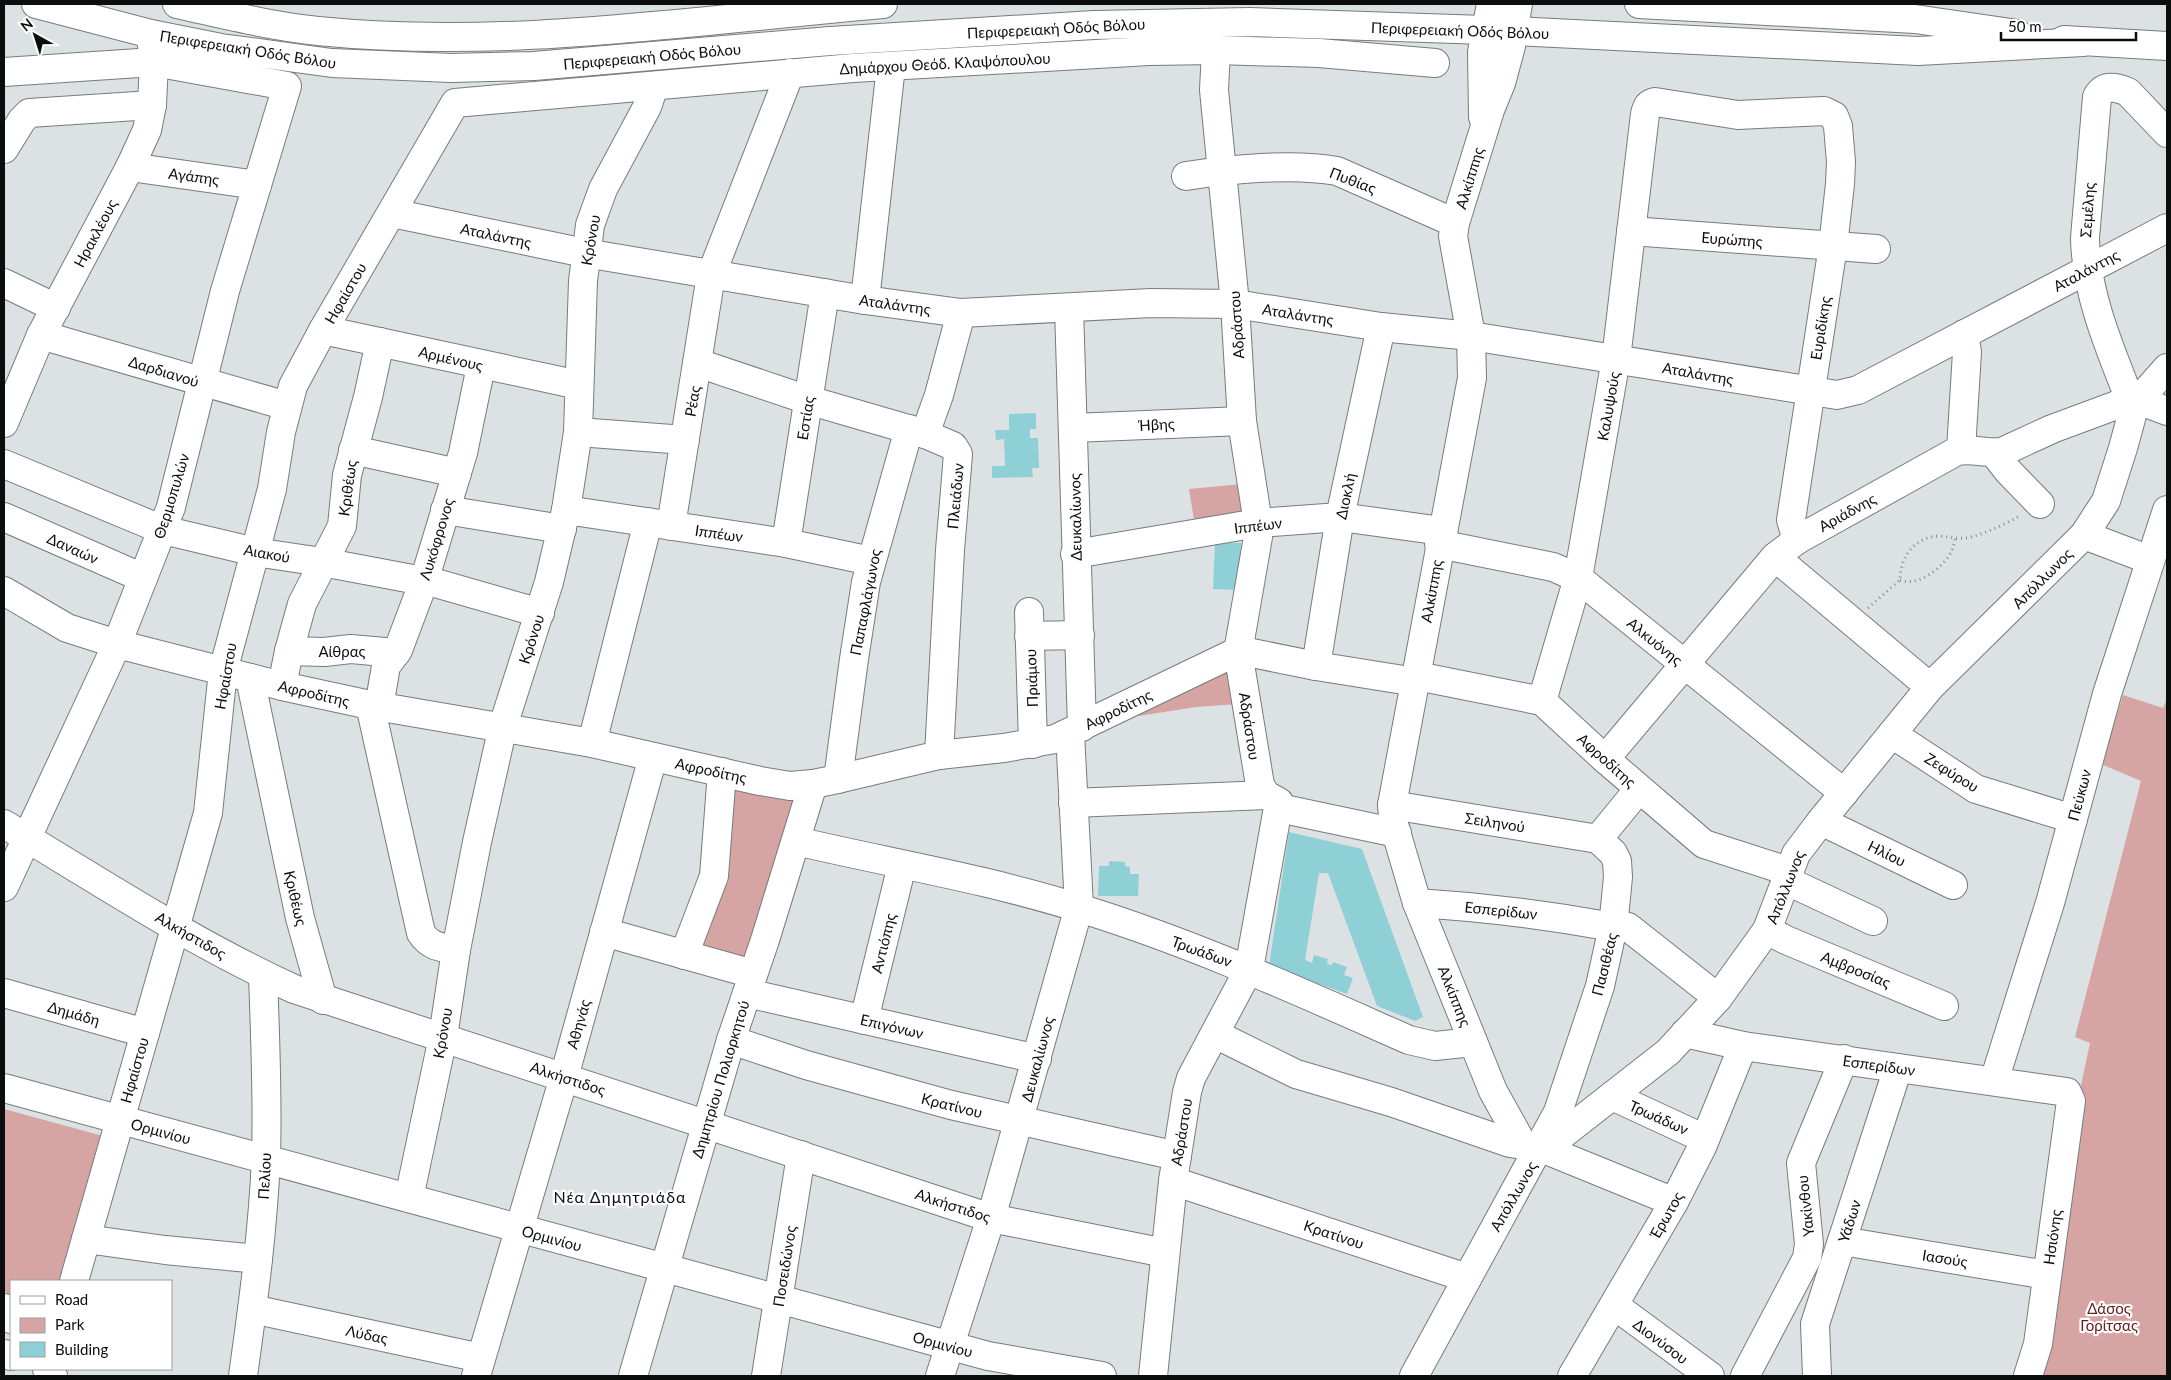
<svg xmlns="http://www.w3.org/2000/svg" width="2171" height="1380" font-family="Lato,sans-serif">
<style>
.green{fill:#d5a4a3}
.building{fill:#8fd0d7}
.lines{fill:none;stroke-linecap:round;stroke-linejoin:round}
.minor-casing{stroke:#767c7c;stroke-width:30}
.major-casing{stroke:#767c7c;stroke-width:30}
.path{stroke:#888c8d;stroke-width:3;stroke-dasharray:1 4;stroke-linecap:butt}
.minor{stroke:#fff;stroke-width:28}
.major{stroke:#fff;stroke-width:28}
.labels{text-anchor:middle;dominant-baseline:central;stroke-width:4.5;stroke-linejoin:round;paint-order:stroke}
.street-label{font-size:15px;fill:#0c0e0e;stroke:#fff}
.park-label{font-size:15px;fill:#632024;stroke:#fff}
.neighbourhood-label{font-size:16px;letter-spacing:1px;fill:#0c0e0e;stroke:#fff}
</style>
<rect width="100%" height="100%" fill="#dce2e3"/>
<g class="green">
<polygon points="1242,484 1248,519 1195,526 1189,489"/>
<polygon points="1234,666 1238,704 1196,707 1132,717"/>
<polygon points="2123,695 2163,708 2167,699 2167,1376 2042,1376 2080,1090 2090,1043 2075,1037 2141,781 2101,764"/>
<polygon points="732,787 801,799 751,965 697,949"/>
<polygon points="4,1109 103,1136 62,1281 11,1281 11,1300 4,1289"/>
</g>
<g class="building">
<polygon points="1036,413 1036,429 1030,429 1030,438 1038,438 1039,468 1032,468 1033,477 992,478 992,466 1005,466 1004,439 996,440 995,430 1009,430 1009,414"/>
<polygon points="1215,542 1241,543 1239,590 1213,589"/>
<polygon points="1289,832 1362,849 1423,1017 1415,1021 1377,1006 1328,873 1319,873 1305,960 1312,963 1314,955 1328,959 1327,964 1332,965 1333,962 1347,967 1344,975 1353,978 1347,994 1269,966"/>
<polygon points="1109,861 1125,862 1125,866 1130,867 1130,874 1139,874 1138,896 1098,896 1099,866 1109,866"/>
</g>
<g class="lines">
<defs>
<g id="minor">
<polyline points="1518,4 1511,46 1501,83 1490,110 1455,223 1453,236 1471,336 1472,378 1392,805 1394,825 1417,903 1493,1091 1523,1145 1538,1151"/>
<polyline points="4,72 154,62 287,86 225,291 171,507 117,644 4,887"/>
<polyline points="1483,117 1482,52 1491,4"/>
<polyline points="4,149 22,120 29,113 152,105"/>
<polyline points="130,167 257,185"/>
<path d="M1186,176C1230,169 1293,163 1337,171L1455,223"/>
<polyline points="392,213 585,253 865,300 961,313 1151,303 1235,304 1381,327 1471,336 1837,395 1858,390 2167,228"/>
<polyline points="1631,231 1876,249"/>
<polyline points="4,283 56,308"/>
<polyline points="865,300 891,66"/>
<polyline points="1069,308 1082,727"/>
<polyline points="323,330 579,385"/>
<polyline points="41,335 287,406"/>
<polyline points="698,363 808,400 925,434 953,446 958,454 950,550 939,755"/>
<path d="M2130,400C2110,349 2086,294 2085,238L2097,97C2104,84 2116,87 2128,92L2167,133"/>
<polyline points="4,423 41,335 130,167 147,130 152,105 154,62 152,46"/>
<polyline points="1073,428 1242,421"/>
<polyline points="578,432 685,440"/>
<polyline points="925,434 939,395 961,313"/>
<polyline points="353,450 457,473"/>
<polyline points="1961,450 1967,352 1964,334"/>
<polyline points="1994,453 2008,471 2040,504"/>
<polyline points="4,464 163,530 255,552 322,562 439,584 540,613"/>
<polyline points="445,510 562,529"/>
<polyline points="566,510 786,543 871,561"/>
<polyline points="4,517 143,578"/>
<polyline points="671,526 711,275 790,73"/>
<polyline points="2084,535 2150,560"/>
<polyline points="786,543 825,293"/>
<polyline points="1439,544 1553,567 1578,578 1844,793"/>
<polyline points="1075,554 1258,523 1340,517 1442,531"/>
<polyline points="1775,557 1930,687"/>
<polyline points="4,591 67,628 117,644 282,686 370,705 592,743 760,781 790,786 813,784 838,779 939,755 1004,748 1055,739 1232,654 1242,651 1316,666 1416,682"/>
<polyline points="1029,612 1033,744"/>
<polyline points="1029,636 1080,635"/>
<polyline points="289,651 324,652 351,649 396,653"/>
<polyline points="1316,666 1340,517 1381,327"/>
<polyline points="1417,676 1542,701 1605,759 1704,844 1788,871"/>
<polyline points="250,678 300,918 323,1000"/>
<polyline points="282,686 289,651 302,604 342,526 347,475 368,397 380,342"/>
<path d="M1542,701L1578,578L1616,359L1645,114C1647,106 1648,104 1655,102L1738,115L1824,111L1834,116L1838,126L1841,162L1840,184L1833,246L1791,520L1797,540"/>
<path d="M370,705L421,933C430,947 441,947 456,950"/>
<polyline points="379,707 386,666 398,650 424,581 463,453 481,366"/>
<polyline points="1892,734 1976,789 2073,819"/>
<polyline points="592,743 648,522"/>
<path d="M1605,759L1775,557L1797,540L1957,451C1973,448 1987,454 2002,452L2052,429L2130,400H2138L2167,411"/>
<polyline points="838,779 854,659 866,582 909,429"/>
<polyline points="1073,803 1266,795"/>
<polyline points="1392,805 1598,839"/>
<polyline points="1279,808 1397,833"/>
<polyline points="1821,821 1953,885"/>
<path d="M4,824C99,881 193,943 294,989L991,1218L1165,1253"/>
<path d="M796,841C890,863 987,879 1079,908C1193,943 1300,992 1409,1040L1435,1046L1473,1042"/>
<polyline points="1785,880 1873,921"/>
<path d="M1417,903C1483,907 1548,915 1613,927"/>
<polyline points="1613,923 1628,927 1718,998"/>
<polyline points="1767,930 1786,940 1944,1006"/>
<polyline points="604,932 753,974"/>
<polyline points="684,955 714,876 722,772"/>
<polyline points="4,993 145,1033"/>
<polyline points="747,993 1037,1059"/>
<polyline points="864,1020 902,865"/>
<polyline points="1685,1033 1743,1046 2067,1092 2071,1101 2038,1344 2028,1376"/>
<polyline points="1215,1034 1296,1074 1391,1102 1510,1143 1523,1145"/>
<polyline points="731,1040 806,1065 951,1105 1177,1156"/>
<polyline points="1994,1081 2050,903 2107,694 2167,510"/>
<polyline points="4,1088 988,1356 1102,1376"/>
<polyline points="1612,1096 1705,1139"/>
<polyline points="1544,1149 1674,1202"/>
<polyline points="1538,1151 1544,1149 1668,1052 1718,998 1767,930 1796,854 1821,821 1930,687 2084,535 2106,501 2123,448 2135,404 2167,368"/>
<polyline points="1173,1181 1467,1278"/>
<polyline points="409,1198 443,1037 456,950 477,842 503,726 549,582 566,510 578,432 583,281 590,225 603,189 647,107 654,86"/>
<polyline points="86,1239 165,1250 258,1259"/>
<polyline points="1842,1241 2047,1275"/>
<polyline points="74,1281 208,813 223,671 272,489 281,432 293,386 323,330 455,103 853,68 1149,51 1216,50 1319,53 1435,63"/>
<polyline points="1614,1305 1710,1376"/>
<polyline points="4,1308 11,1319"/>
<polyline points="252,1309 481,1358"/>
<polyline points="4,1354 11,1356"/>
<polyline points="47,1369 53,1376"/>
<path d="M243,1376C253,1304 263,1231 266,1157C268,1097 265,1036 263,975"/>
<polyline points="476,1376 564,1077 653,757"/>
<polyline points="633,1376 731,1040 765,940 813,784"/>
<polyline points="766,1376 801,1155"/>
<polyline points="940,1376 991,1218 1079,907 1070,733"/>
<polyline points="1153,1376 1173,1181 1187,1092 1191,1078 1249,969 1279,802 1266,795 1260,785 1238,652 1258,537 1258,523 1242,421 1235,304 1214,90 1216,50"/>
<polyline points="1414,1376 1558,1112 1600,986 1613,927 1618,877 1617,861 1613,853 1598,839 1639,789"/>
<polyline points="1572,1376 1674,1202 1702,1147 1743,1046"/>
<polyline points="1745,1376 1807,1258 1809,1244 1801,1163 1844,1059"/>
<polyline points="1817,1376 1815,1324 1898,1068"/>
</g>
<g id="major">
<polyline points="36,4 151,34 221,48 332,63 451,68 534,66 830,41 1094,25 1250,22 1514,31 1918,51 2083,42"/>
<path d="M177,4C223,14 270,26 318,31C507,50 695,20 883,4"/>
<polyline points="1639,4 1915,19 2018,34"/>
<polyline points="2064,40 2167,46"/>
</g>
</defs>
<use href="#minor" class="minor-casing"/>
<use href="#major" class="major-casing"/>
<g class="path">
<path d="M1900,580C1918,587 1941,569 1950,554C1953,549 1954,544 1955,539"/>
<path d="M1868,608L1900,580C1900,557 1915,536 1940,536C1951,537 1960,540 1971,537C1989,532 2006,524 2021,515"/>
</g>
<use href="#minor" class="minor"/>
<use href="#major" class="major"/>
</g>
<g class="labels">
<g class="street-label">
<text transform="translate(1056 28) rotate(-3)">Περιφερειακή Οδός Βόλου</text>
<text transform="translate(1460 30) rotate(2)">Περιφερειακή Οδός Βόλου</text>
<text transform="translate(248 49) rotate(9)">Περιφερειακή Οδός Βόλου</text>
<text transform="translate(652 56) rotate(-5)">Περιφερειακή Οδός Βόλου</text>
<text transform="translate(945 63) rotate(-3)">Δημάρχου Θεόδ. Κλαψόπουλου</text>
<text transform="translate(194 176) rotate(8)">Αγάπης</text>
<text transform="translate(1469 178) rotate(-73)">Αλκίππης</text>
<text transform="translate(1353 180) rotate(21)">Πυθίας</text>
<text transform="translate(2087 210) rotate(-86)">Σεμέλης</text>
<text transform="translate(95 233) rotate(-62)">Ηρακλέους</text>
<text transform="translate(496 235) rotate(12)">Αταλάντης</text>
<text transform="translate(1732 239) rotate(4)">Ευρώπης</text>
<text transform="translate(590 240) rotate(-80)">Κρόνου</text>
<text transform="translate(2086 270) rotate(-28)">Αταλάντης</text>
<text transform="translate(345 293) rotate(-60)">Ηφαίστου</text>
<text transform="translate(895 304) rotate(8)">Αταλάντης</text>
<text transform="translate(1298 314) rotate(9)">Αταλάντης</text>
<text transform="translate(1236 325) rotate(-94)">Αδράστου</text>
<text transform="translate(1820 328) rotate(-81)">Ευριδίκης</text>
<text transform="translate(451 358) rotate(13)">Αρμένους</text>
<text transform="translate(164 371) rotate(17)">Δαρδιανού</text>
<text transform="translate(1698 373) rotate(10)">Αταλάντης</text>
<text transform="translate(692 401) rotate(-80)">Ρέας</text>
<text transform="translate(1608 406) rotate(-80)">Καλυψούς</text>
<text transform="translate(805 418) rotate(-81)">Εστίας</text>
<text transform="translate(1157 424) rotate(-3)">Ήβης</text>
<text transform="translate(347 488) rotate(-82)">Κριθέως</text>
<text transform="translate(171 496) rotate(-73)">Θερμοπυλών</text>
<text transform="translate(955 496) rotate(-85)">Πλειάδων</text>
<text transform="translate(1345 496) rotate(-78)">Διοκλή</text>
<text transform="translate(1847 512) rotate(-29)">Αριάδνης</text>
<text transform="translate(1075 517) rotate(-91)">Δευκαλίωνος</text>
<text transform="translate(1258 525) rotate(-7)">Ιππέων</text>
<text transform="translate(719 533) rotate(8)">Ιππέων</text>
<text transform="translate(436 539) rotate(-73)">Λυκόφρoνος</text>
<text transform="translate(73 548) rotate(24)">Δαναών</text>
<text transform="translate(267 553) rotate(10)">Αιακού</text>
<text transform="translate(2042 578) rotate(-45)">Απόλλωνος</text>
<text transform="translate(1431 591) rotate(-80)">Αλκίππης</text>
<text transform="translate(865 602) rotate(-79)">Παπαφλάγωνος</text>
<text transform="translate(531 639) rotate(-72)">Κρόνου</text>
<text transform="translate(1655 641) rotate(39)">Αλκυόνης</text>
<text x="342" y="651">Αίθρας</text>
<text transform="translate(225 676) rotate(-80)">Ηφαίστου</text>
<text transform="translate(1031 678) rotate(-92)">Πριάμου</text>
<text transform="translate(314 693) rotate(13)">Αφροδίτης</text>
<text transform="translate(1118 709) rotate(-26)">Αφροδίτης</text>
<text transform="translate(1250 726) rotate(81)">Αδράστου</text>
<text transform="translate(1607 760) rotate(42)">Αφροδίτης</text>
<text transform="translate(711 770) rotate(12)">Αφροδίτης</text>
<text transform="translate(1952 772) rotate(32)">Ζεφύρου</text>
<text transform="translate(2079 795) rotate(-75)">Πεύκων</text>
<text transform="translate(1495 822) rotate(9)">Σειληνού</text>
<text transform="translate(1887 853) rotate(26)">Ηλίου</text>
<text transform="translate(1785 887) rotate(-68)">Απόλλωνος</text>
<text transform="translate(296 898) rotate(77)">Κριθέως</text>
<text transform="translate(1501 910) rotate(6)">Εσπερίδων</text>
<text transform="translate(191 935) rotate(30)">Αλκήστιδος</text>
<text transform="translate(883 943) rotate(-76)">Αντιόπης</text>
<text transform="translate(1202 951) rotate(20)">Τρωάδων</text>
<text transform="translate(1604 964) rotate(-76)">Πασιθέας</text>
<text transform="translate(1856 969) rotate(22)">Αμβροσίας</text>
<text transform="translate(1455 996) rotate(68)">Αλκίππης</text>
<text transform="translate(74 1013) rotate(16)">Δημάδη</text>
<text transform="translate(578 1024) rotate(-74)">Αθηνάς</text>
<text transform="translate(892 1026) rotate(13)">Επιγόνων</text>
<text transform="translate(442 1033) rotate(-80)">Κρόνου</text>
<text transform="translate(1037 1059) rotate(-75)">Δευκαλίωνος</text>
<text transform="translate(1879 1065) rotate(8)">Εσπερίδων</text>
<text transform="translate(134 1070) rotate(-74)">Ηφαίστου</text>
<text transform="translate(568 1078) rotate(18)">Αλκήστιδος</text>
<text transform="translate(720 1079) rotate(-73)">Δημητρίου Πολιορκητού</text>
<text transform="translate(952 1105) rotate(14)">Κρατίνου</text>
<text transform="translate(1659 1117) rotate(24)">Τρωάδων</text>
<text transform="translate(161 1131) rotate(15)">Ορμινίου</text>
<text transform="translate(1181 1132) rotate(-81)">Αδράστου</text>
<text transform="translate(264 1176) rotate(-87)">Πελίου</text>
<text transform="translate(1513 1196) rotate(-60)">Απόλλωνος</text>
<text transform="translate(953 1205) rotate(18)">Αλκήστιδος</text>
<text transform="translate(1805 1206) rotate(-96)">Υακίνθου</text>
<text transform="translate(1666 1215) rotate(-60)">Έρωτος</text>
<text transform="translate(1849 1221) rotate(-72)">Υάδων</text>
<text transform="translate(1334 1234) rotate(18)">Κρατίνου</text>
<text transform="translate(2052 1237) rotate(-82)">Ησιόνης</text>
<text transform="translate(552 1238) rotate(15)">Ορμινίου</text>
<text transform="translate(1945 1258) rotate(9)">Ιασούς</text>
<text transform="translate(784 1266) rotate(-81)">Ποσειδώνος</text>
<text transform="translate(367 1334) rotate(12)">Λύδας</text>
<text transform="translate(1661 1341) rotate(37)">Διονύσου</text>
<text transform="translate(943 1344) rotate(15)">Ορμινίου</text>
</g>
<g class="park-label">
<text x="2109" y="1308">Δάσος<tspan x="2109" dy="17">Γορίτσας</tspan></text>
</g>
<g class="neighbourhood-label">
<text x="620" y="1196">Νέα Δημητριάδα</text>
</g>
</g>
<rect width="2171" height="1380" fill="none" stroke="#0c0e0e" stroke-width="10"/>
<rect x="10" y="1280" width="162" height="90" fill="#ffffff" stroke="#9e9f9f"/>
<rect x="20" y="1296" width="25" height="8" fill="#ffffff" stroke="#9e9f9f"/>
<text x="55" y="1305" font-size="15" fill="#0c0e0e">Road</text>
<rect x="20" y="1318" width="25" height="15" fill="#d5a4a3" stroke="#9e9f9f"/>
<text x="55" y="1330" font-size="15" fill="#0c0e0e">Park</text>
<rect x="20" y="1342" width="25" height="15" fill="#8fd0d7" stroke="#9e9f9f"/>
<text x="55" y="1355" font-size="15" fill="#0c0e0e">Building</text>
<g transform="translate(35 35) rotate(321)" stroke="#ffffff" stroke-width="4" paint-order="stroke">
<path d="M0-4L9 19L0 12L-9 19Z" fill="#0c0e0e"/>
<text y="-8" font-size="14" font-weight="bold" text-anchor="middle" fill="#0c0e0e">N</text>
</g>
<path d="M2001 32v8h135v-8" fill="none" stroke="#0c0e0e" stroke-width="2.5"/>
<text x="2008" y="32" font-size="15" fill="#0c0e0e" stroke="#ffffff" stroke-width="4" paint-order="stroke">50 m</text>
</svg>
